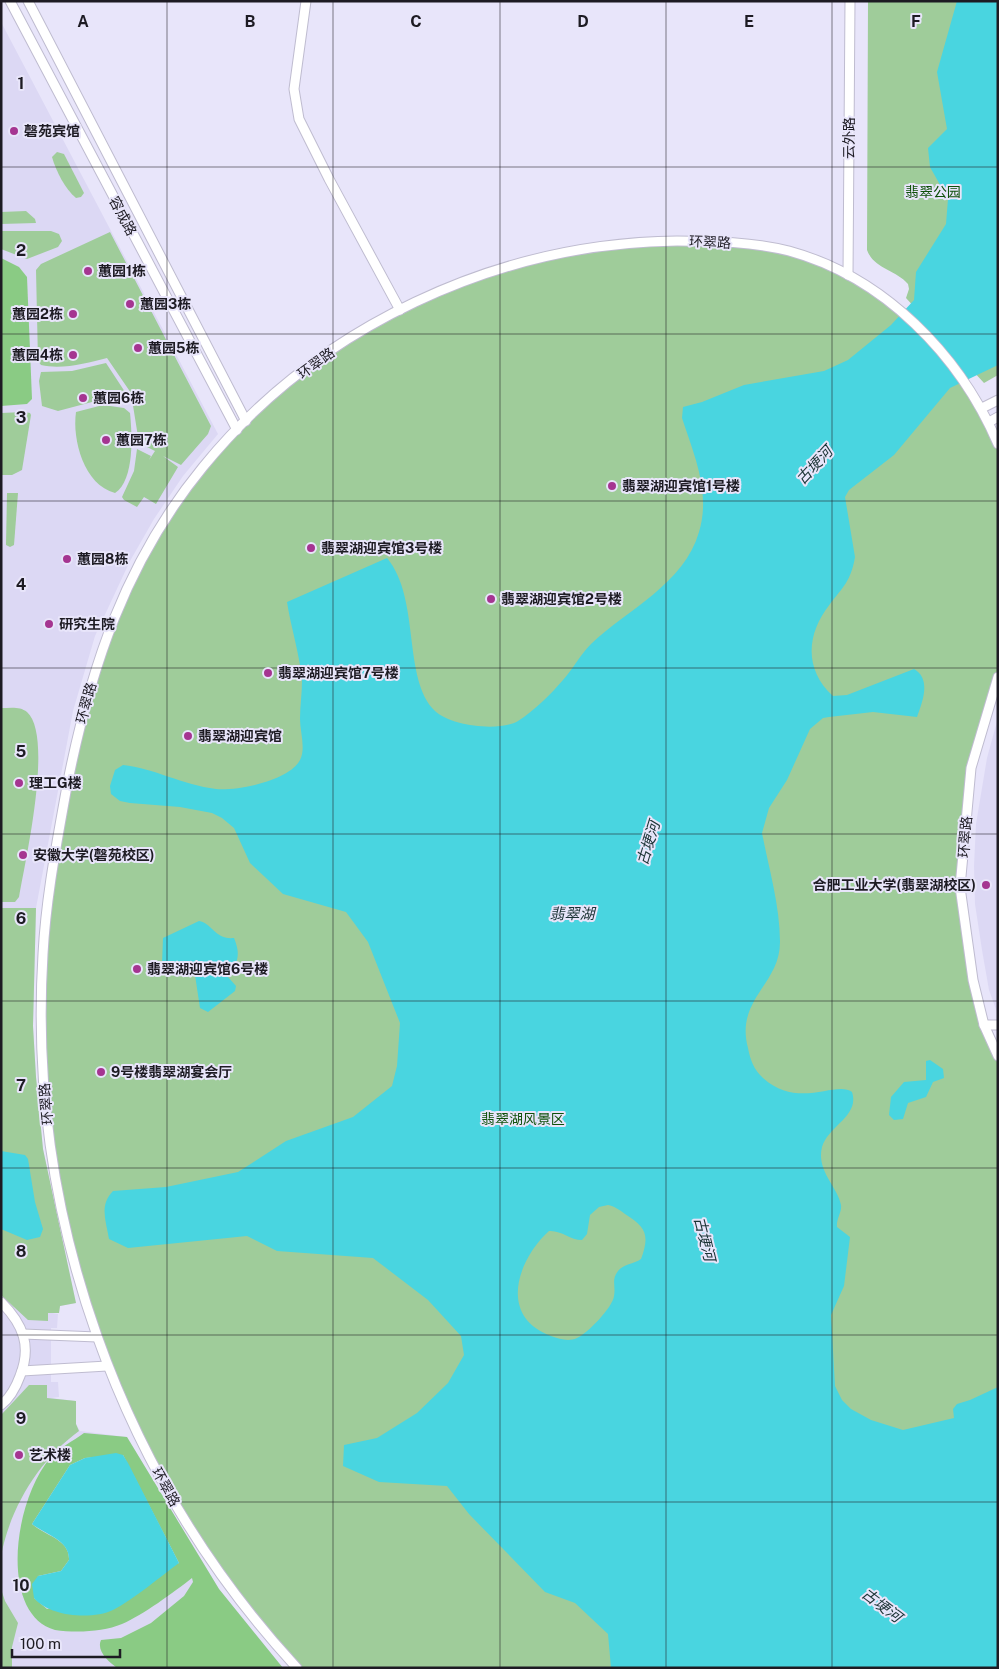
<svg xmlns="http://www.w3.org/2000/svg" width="999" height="1669" font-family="'Public Sans','Noto Sans SC',sans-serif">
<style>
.built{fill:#dcd8f4}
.green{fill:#9fcc9a}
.forest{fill:#8acb84;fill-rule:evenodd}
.water{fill:#49d5e0;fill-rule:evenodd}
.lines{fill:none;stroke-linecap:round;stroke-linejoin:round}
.minor-casing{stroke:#bfbcd0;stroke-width:11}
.minor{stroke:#fff;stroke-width:9}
.grid{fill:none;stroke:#1d1b23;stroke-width:1;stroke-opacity:0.55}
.poi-dot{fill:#a53591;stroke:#e8e5fa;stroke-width:2}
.labels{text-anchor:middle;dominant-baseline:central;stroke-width:4;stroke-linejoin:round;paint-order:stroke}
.poi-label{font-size:14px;font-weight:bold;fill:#1d1b23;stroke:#e8e5fa;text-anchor:start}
.street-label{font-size:14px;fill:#1d1b23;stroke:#e8e5fa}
.park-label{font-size:14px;fill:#0e500a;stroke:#e8e5fa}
.water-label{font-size:15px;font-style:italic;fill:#1a3234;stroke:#e8e5fa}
.grid-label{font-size:16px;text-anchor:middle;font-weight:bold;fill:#1d1b23;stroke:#e8e5fa;stroke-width:4;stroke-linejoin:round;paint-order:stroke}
</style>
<rect width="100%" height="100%" fill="#e8e5fa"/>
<g class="built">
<polygon points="1,22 218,434 183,476 154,519 130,561 95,636 73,711 36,908 33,1026 36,1077 43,1149 76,1303 60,1306 59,1313 52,1313 58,1314 57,1328 51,1328 51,1382 58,1382 59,1397 51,1398 76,1401 76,1424 80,1431 127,1437 219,1589 283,1668 1,1668"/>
<polygon points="998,718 998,1015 989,990 982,950 975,904 974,866 976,824 987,758"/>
</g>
<g class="green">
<path d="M868,1H998V375L984,383L906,298L909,289L908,284C896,270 874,269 867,250Z"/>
<path d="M57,152L64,154L84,193L81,197L76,198C65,189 56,171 52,157Z"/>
<polygon points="26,211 35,219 36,223 1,224 1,212"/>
<polygon points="1,231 51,231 59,234 62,241 58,247 27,259 1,249"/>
<path d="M110,232L211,426L208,434L181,465L163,456L178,467L156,504L144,497L137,507L124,500L122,497L134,471L137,449L151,456L149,460L155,451L139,443L131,393L107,358C87,363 62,370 41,365L38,361L36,270L41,264Z"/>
<polygon points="698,241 804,256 890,302 942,351 998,444 998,677 971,768 960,887 973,980 998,1056 998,1668 297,1668 258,1623 155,1469 81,1289 44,1091 48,899 95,667 144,557 219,448 314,363 423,298 556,254"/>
<polygon points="106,363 127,395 123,402 92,402 58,411 42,406 39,381 41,372 72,371"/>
<path d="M103,405L124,408L130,413C132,433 135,480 115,493C84,485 72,440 76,412Z"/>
<polygon points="24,412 30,413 31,415 22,470 12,475 1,475 1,413"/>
<polygon points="7,493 18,493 14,545 10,547 6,545"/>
<path d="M1,708C10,708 20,706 27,712C54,736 25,862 19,897L15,902H1Z"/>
<polygon points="1,908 36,908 33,1026 36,1077 43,1149 76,1303 60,1306 59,1313 48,1313 48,1321 28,1320 1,1295"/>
<path d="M29,1385H47V1398L76,1401V1424L79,1431C39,1460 10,1508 1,1556V1415Z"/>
<polygon points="1,1589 5,1601 18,1623 12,1647 12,1668 1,1668"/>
</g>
<g class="forest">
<polygon points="1,258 19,267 27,277 32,399 27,404 1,406"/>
<path d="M84,1433L127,1437L219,1589L283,1668H117C109,1662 96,1651 101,1640L121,1638L151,1623L184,1596L193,1582L192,1578C174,1592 143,1615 122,1624C103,1632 76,1633 55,1630C0,1615 12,1504 50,1458C59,1448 73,1441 84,1433ZM123,1455L179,1563L47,1609L34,1598L38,1576L61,1571L69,1560C70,1539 45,1536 32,1524L70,1465L85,1458Z"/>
</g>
<g class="water">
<path d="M957,1H998V365L950,388L894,455L849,490L845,497L855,557C851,581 843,587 830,604C806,634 804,670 833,696L847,695L914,669C932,679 922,703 917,717L873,712L829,717L823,718L810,729L787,780L769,808L762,833C769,869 780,906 780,942C780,985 735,999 748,1048C750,1059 754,1070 763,1078C799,1110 836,1080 852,1092C860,1116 828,1126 822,1147C816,1171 838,1187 841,1205C842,1212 836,1219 837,1227L850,1237L844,1286L831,1315L835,1386L842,1400L851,1409L871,1420L903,1430L954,1418L953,1409L957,1404L970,1400L998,1387V1668H611L608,1634L575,1603L545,1592L469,1514L447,1486L379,1482L343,1466L344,1445L377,1438L417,1413L448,1383L464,1355L461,1336L428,1300L373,1258L277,1251L247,1236L128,1248L109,1239C106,1221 99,1205 113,1191L166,1187L238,1172L286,1141L353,1117L392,1086L397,1066L400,1023L368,942L346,912L283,894L250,863L234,828L222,818L212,813L180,807L130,803L120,801L111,794L110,786L115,770L123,765C153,768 183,785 216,789C237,791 289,781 300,760C306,748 300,732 300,719C300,706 302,693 302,681C300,655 291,628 287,602L387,558C421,599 402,679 435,711C451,726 499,732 518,721C534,711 551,694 563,680C573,669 580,655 591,644C628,609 684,584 699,532C711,492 694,455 682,418L683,407L702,402L744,385L824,371L848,360L891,325L914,300L916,272L946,224L948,199L930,167L928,148L947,129L937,72ZM608,1205C614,1206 620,1210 625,1214C646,1227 650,1235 641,1259C634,1264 623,1264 618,1271C611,1280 616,1286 614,1296C613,1307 587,1334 577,1338C568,1342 560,1339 551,1336C498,1317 517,1260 549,1231C561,1230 570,1240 582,1240L587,1234L590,1215L599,1207Z"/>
<path d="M199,921C212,923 215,940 234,938C241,955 238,962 228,977L236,986L235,991L208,1012L200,1008L195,975L162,964L163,938Z"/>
<polygon points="930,1060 943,1069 944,1078 933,1082 926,1097 908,1103 903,1119 894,1120 889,1115 891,1097 904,1082 926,1080 926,1061"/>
<polygon points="1,1151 25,1155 28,1159 35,1202 43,1229 40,1237 27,1240 1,1229"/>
<path d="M116,1453L123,1455L128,1463L179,1563C160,1577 134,1599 113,1610C92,1620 50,1617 34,1598L32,1584L38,1576L61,1571L69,1560C70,1540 46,1535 32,1524L70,1465L85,1458Z"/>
</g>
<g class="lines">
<defs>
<g id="minor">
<polyline points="10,1 237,430"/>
<polyline points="28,1 246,421"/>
<polyline points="306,1 294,89 299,119 329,179 400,310"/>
<polyline points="848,275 850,1"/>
<polyline points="982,408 998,400"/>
<polyline points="989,422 998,417"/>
<polyline points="998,677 971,768 960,887 973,980 984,1025 998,1056"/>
<polyline points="984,1025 998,1025"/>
<path d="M1,1302C23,1324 32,1346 20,1376C16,1387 10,1398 1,1405"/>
<polyline points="23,1334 97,1337"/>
<polyline points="22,1371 107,1366"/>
<path d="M297,1668C119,1475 27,1215 43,954C46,897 57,842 67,786C90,669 125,562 203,467C317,327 496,243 677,241C714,241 753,242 789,251C884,277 960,355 998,444"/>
</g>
</defs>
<use href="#minor" class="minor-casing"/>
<use href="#minor" class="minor"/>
</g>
<path class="grid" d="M167,1V1668M333,1V1668M500,1V1668M666,1V1668M832,1V1668M1,167H998M1,334H998M1,501H998M1,668H998M1,834H998M1,1001H998M1,1168H998M1,1335H998M1,1502H998"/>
<g class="poi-dot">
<circle cx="14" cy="131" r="5"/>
<circle cx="88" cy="271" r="5"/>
<circle cx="130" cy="304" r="5"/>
<circle cx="73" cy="314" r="5"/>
<circle cx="138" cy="348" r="5"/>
<circle cx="73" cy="355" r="5"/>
<circle cx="83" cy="398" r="5"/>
<circle cx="106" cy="440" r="5"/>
<circle cx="612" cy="486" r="5"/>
<circle cx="311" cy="548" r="5"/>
<circle cx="67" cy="559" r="5"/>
<circle cx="491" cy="599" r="5"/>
<circle cx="49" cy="624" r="5"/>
<circle cx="268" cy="673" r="5"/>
<circle cx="188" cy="736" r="5"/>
<circle cx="19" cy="783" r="5"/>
<circle cx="23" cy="855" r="5"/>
<circle cx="986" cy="885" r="5"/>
<circle cx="137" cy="969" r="5"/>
<circle cx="101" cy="1072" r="5"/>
<circle cx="19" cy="1455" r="5"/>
</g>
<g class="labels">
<g class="poi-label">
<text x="24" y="131">磬苑宾馆</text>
<text x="98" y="271">蕙园1栋</text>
<text x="140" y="304">蕙园3栋</text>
<text x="63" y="314" text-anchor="end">蕙园2栋</text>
<text x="148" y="348">蕙园5栋</text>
<text x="63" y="355" text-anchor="end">蕙园4栋</text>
<text x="93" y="398">蕙园6栋</text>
<text x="116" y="440">蕙园7栋</text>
<text x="622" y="486">翡翠湖迎宾馆1号楼</text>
<text x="321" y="548">翡翠湖迎宾馆3号楼</text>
<text x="77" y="559">蕙园8栋</text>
<text x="501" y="599">翡翠湖迎宾馆2号楼</text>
<text x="59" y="624">研究生院</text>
<text x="278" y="673">翡翠湖迎宾馆7号楼</text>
<text x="198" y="736">翡翠湖迎宾馆</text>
<text x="29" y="783">理工G楼</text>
<text x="33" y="855">安徽大学(磬苑校区)</text>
<text x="976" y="885" text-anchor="end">合肥工业大学(翡翠湖校区)</text>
<text x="147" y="969">翡翠湖迎宾馆6号楼</text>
<text x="111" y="1072">9号楼翡翠湖宴会厅</text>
<text x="29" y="1455">艺术楼</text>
</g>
<g class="street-label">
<text transform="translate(849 138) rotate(-90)">云外路</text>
<text transform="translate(123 216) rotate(62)">容成路</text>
<text transform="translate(710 242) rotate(3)">环翠路</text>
<text transform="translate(316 363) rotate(-36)">环翠路</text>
<text transform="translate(86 703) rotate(-75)">环翠路</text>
<text transform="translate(965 837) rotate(-85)">环翠路</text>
<text transform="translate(46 1104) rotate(-95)">环翠路</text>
<text transform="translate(166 1487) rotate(61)">环翠路</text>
</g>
<g class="park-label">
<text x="933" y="192">翡翠公园</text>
<text x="523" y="1119">翡翠湖风景区</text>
</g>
<g class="water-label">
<text transform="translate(814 465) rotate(-47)">古埂河</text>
<text transform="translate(648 843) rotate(-73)">古埂河</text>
<text x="572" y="913">翡翠湖</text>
<text transform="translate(705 1239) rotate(76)">古埂河</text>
<text transform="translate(882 1605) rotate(37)">古埂河</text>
</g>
</g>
<g class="grid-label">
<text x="83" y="27">A</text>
<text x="250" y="27">B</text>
<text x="416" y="27">C</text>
<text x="583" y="27">D</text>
<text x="749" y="27">E</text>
<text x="916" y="27">F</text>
<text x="21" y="89">1</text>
<text x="21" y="256">2</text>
<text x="21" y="423">3</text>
<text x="21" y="590">4</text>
<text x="21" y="757">5</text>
<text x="21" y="924">6</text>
<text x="21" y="1091">7</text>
<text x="21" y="1257">8</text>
<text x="21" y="1424">9</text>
<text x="21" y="1591">10</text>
</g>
<rect width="999" height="1669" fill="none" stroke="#1d1b23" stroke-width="5"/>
<path d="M12 1649v8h108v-8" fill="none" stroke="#1d1b23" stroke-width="2.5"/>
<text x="20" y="1649" font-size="15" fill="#1d1b23" stroke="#e8e5fa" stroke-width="4" paint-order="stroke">100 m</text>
</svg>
